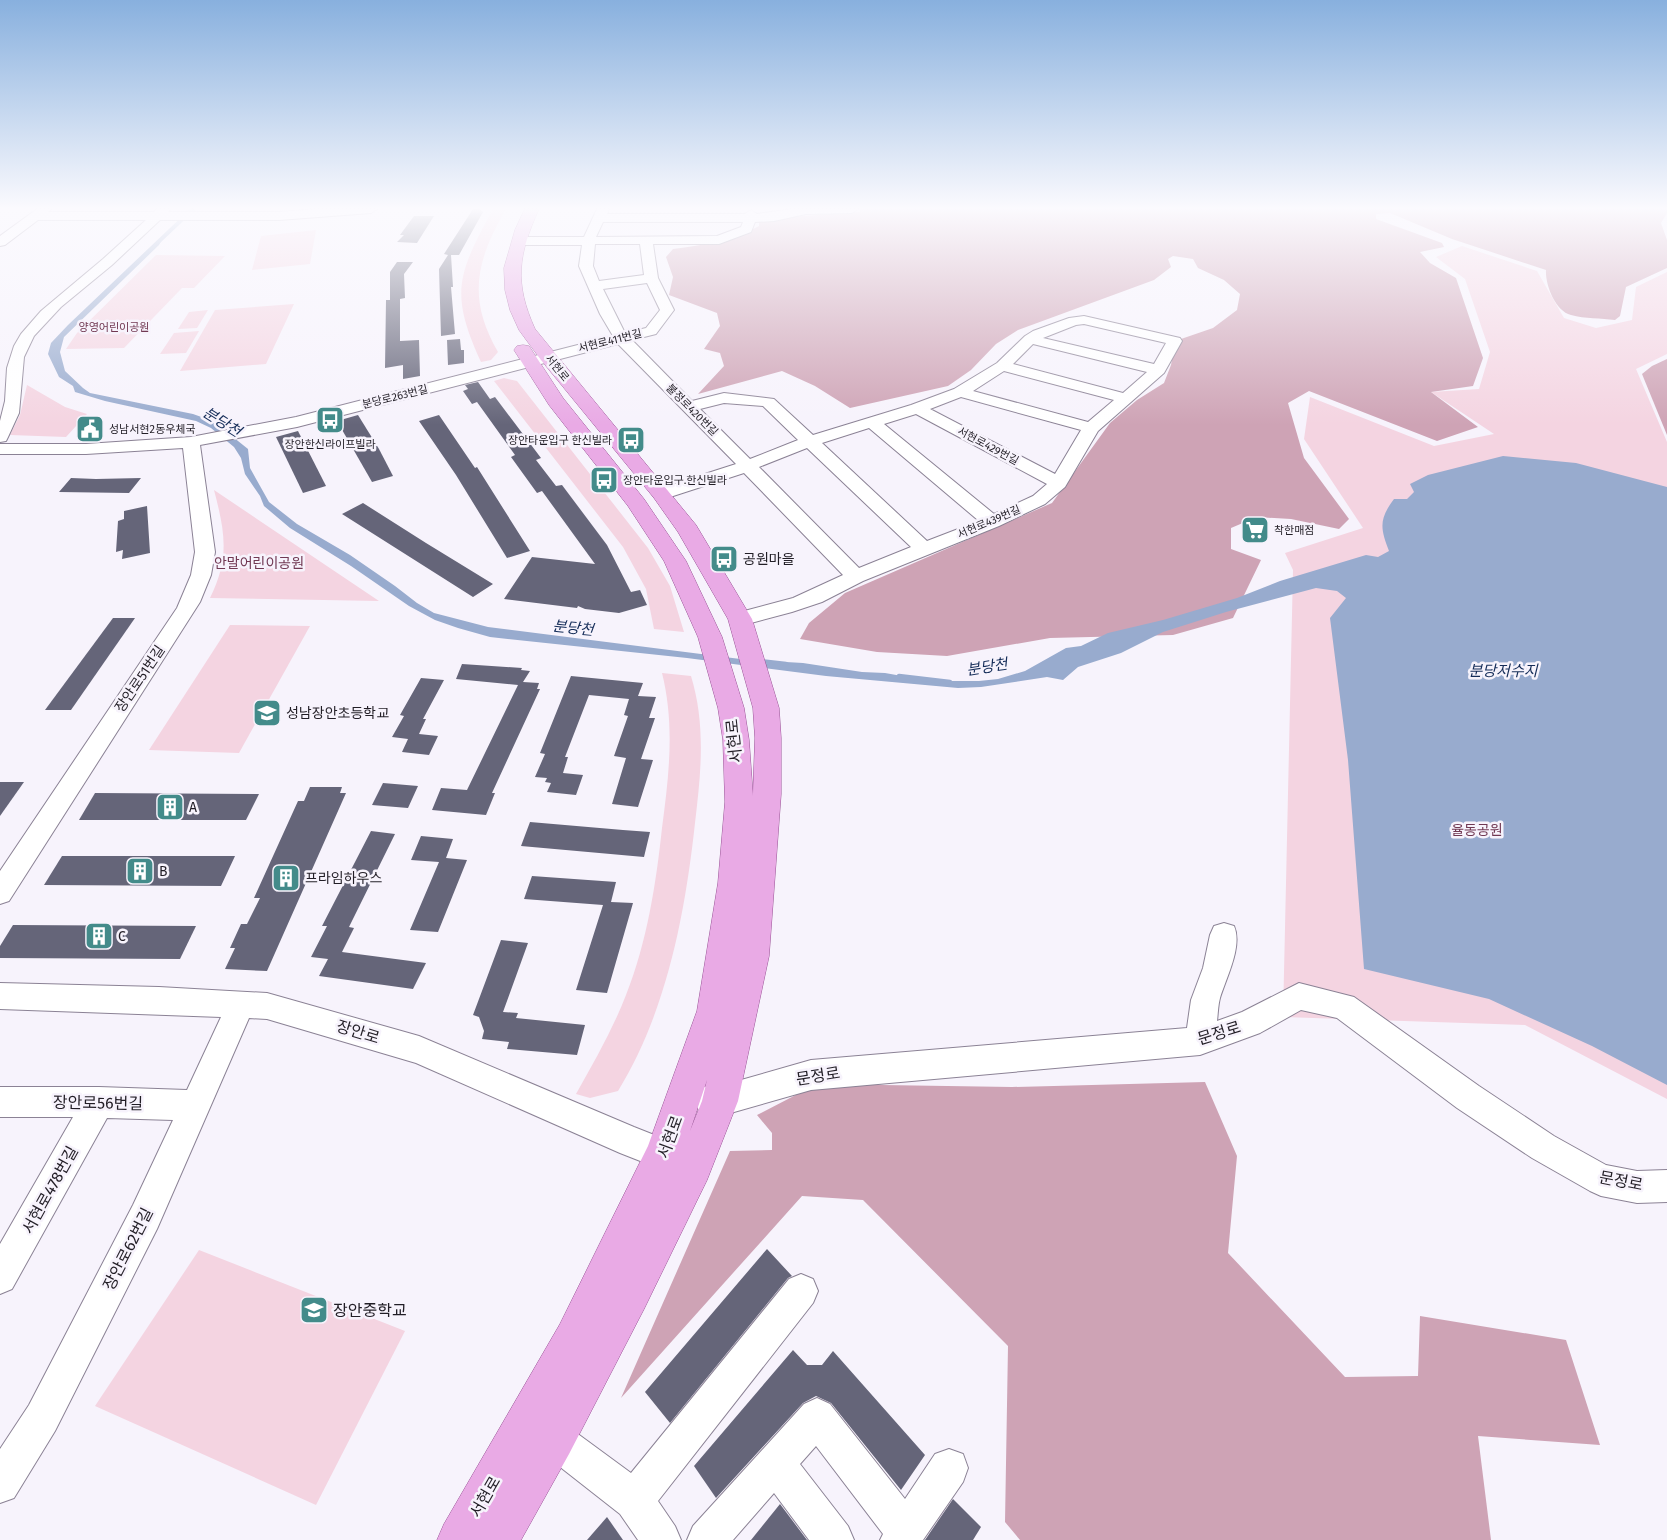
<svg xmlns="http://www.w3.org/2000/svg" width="1667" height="1540" font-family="'Fira Sans','Noto Sans KR',sans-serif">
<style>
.green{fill:#f4d4e1}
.forest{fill:#cea3b5}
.water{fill:#98abce}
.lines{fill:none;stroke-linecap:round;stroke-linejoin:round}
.stream-far1{stroke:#98abce;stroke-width:3}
.stream{stroke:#98abce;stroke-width:4.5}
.building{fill:#656579}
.minor-casing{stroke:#8b8295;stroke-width:2}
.major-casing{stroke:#9a5497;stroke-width:1}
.minor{fill:#fff;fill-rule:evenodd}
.major{fill:#e9aae5;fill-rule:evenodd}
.labels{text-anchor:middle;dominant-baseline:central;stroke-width:5;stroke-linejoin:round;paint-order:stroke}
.far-park-label{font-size:11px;fill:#713953;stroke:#f7f3fc}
.far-street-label{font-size:11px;fill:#221e26;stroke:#f7f3fc}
.far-poi-label{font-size:11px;fill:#221e26;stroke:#f7f3fc;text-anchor:start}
.poi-label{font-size:14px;fill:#221e26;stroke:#f7f3fc;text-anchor:start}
.park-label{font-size:14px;fill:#713953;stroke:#f7f3fc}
.street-label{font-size:14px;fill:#221e26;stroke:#f7f3fc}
.water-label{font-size:15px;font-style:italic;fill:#142c58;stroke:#f7f3fc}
.near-street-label{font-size:16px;fill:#221e26;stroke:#f7f3fc}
.near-poi-label{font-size:16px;fill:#221e26;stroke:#f7f3fc;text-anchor:start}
</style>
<rect width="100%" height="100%" fill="#f7f3fc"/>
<g class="green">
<path d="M493,209H506C476,261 467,298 498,352L491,360L481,362C449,292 458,274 493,209Z"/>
<polygon points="316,230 310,264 252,270 261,236"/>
<polygon points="1462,246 1537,271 1564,318 1596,328 1632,320 1636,287 1667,272 1667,354 1636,369 1667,442 1667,1099 1525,1025 1283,1017 1293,570 1285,553 1363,528 1304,439 1310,397 1434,446 1494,434 1431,392 1479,389 1490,352 1465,279 1436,257"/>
<polygon points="156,255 225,256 194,288 182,288 124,348 66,349 77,333"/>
<polygon points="294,304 266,364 180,371 215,310"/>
<polygon points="208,310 197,328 178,329 189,312"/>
<polygon points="199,331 186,353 160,354 174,333"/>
<polygon points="504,378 517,381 648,548 670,586 684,632 654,629 646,589 623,547 494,381"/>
<polygon points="27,385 65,407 87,414 66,437 10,435 20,415"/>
<path d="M214,490L379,601L210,598C230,558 225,532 214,490Z"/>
<polygon points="230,625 310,626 239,753 149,750"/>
<path d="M662,673L691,676C706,725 701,773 695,823C685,914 667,1011 618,1091L590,1098L576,1094C594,1062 613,1029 626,995C647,942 656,884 662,828C669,775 675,725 662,673Z"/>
<polygon points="199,1250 405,1331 316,1505 95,1406"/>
</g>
<g class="forest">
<path d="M860,209H1667V213L1661,223L1667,240V268L1626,287L1620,316L1615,320C1601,318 1585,319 1571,315C1555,311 1545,284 1546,270L1452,239L1390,213L1376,214V219L1442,243L1444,247L1420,252L1430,263L1456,278L1483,358L1473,386L1431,392L1478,427L1437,441L1309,391L1288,403L1304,458L1349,519L1339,529L1291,519L1257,517L1231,528V549L1261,560L1233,618L1173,635L1050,638L947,656L877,652L800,639L809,623L845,593L1052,503L1110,423L1137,400L1164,383L1171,365L1174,348L1181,339L1213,328L1237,310L1240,294L1224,280L1198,268L1193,259L1173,256L1168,259L1171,267L1154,280L1018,330L996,344L971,370L948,386L850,408L815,386L782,371L698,394L724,366L720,353L704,349L720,326L717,313L669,295L673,277L666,257L673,249C704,245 732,241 759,226V219L860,212Z"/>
<polygon points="1667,359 1667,435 1642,374 1652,366"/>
<polygon points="1205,1082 1237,1156 1228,1253 1345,1377 1418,1376 1420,1316 1566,1340 1600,1445 1478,1436 1491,1540 1020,1540 1005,1522 1008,1346 863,1200 802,1196 621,1398 730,1151 772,1150 772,1133 757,1115 817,1084 1012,1087"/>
</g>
<path class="water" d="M190,209H196L165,235L159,245L64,337L60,352L65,371L83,388L90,393L193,414L207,419L223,429L248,449L250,468L269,502L297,524L350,555L395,586L417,603L434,613L488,627L779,664L786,662L803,663L862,672L885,673L930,681H979L998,679L1025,671L1066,648L1081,646L1108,633L1163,620L1237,598L1280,581L1366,555L1378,557L1389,551C1380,528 1379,519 1394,499H1407L1414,492L1410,484L1428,475L1503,456L1576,463L1667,487V1085L1592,1046L1489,999L1364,969L1348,760L1330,618L1346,598L1337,591L1316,588L1226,612L1163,632L1121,653L1078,667L1063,680L1047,677L981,687L958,688L826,676L687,658L490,637L458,628L435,620L409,606L351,566L290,528L264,506L260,496L245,474L241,458L234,447L211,428L196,421L105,401L75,392L73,386L59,377L48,354L51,343L68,325Z"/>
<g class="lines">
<polyline class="stream-far1" points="160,241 194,209"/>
<g class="stream">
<polyline points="760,661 786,664"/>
<polyline points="899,676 950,682"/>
</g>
</g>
<g class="building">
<polygon points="473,209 479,209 483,212 459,255 451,255 453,287 451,287 455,334 441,336 439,269 448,255 444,254"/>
<polygon points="414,216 434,216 417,243 397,242 404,235 400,235"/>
<polygon points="397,262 413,262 404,274 405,298 400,299 400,341 419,340 420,376 403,379 403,365 385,368 386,300 390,300 390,272"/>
<polygon points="460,339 461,350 464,350 464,363 448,365 447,340"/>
<polygon points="478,382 490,399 495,397 541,458 536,460 556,486 562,485 607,545 631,592 640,590 647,605 619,613 585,609 578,606 577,608 504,599 532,557 595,564 542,491 537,493 511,457 515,455 477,402 472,404 463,391 468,389 465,385"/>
<polygon points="358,415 379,449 393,476 372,482 337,421"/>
<polygon points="439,415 475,468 477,467 530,551 507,558 456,475 419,421"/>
<polygon points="298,431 326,486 303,493 276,437"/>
<polygon points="71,478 96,479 141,478 129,493 59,492"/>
<polygon points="363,503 426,543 493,584 473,597 342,514"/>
<polygon points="147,506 150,553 122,559 123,550 116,552 118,521 124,519 124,511"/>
<polygon points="113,618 135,618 71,710 45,710"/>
<polygon points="462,664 522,668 521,670 530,671 523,682 539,683 537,689 540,689 492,793 495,793 486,815 432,810 441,788 467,790 518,685 456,679"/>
<polygon points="571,676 643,683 638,696 656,697 649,718 655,718 641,759 653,760 638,807 612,804 626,758 614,756 628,716 624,715 629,699 589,695 565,757 568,757 563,773 583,775 576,795 547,792 551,783 545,782 547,778 535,777 545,754 540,753"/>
<polygon points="421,678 444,680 423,719 426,719 419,734 438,736 429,755 402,752 408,739 392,737 404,716 400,715"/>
<polygon points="0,782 24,782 0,816"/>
<polygon points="383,783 418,786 408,808 372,805"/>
<polygon points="310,787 342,787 340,793 346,793 267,971 225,969 235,948 230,948 241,924 247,924 260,898 254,898 298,801 304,801"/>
<polygon points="95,793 259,794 246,820 79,820"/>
<polygon points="530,822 623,830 650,832 644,857 521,846"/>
<polygon points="371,831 395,834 349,927 354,928 342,952 426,963 413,989 319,976 328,959 311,957 327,926 322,926"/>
<polygon points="421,836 453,839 446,858 467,860 438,932 410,930 439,862 411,860"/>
<polygon points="62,856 235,856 221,886 44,885"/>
<polygon points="532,876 616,882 611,902 633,903 607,993 576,990 603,905 524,899"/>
<polygon points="13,925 196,926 180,959 0,958 0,946"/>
<polygon points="501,940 528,943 503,1012 518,1013 516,1018 585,1025 577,1055 507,1049 509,1042 482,1039 484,1031 479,1017 473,1015"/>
<polygon points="767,1249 792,1276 788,1278 670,1423 645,1392"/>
<polygon points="793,1350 807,1365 822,1365 833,1351 925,1455 901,1490 831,1403 816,1396 803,1403 716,1498 694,1466"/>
<polygon points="953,1499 981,1527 973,1540 925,1540"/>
<polygon points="780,1504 807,1540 751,1540"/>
<polygon points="607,1517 623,1540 587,1540"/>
</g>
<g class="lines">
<defs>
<g id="minor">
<polygon points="37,209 51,209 48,212 154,212 157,209 170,209 168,212 279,212 317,209 377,209 371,213 279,220 160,220 112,265 61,307 34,336 24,357 19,413 8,437 6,441 0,442 0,421 5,401 7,368 14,346 21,334 41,311 103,259 146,220 38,220 5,245 0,246 0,236"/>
<path d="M597,209H609L607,214H745L751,210L757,214L792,209H858L852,213L806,214L774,221L755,222L751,232L719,244H653L658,278L674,310L656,334L632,340L692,401L724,393L774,399L813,435L911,405L954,389L997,363L1025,336L1033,331L1069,318L1084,316L1180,338L1182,341L1164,373L1098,431L1065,487L1045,504L999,526L863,581L822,602L792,612L740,626L733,624L730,619L733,614L793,598L843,575L744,473L667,498L661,499L655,498L652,494L655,490L736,464L618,344L297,427L200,445L215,552L211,575L200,602L9,901L0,904V871L177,608L191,575L195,552L183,448L86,454H0V444H86L191,437L296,417L613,336L600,314L579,266L582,245H520L514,241L520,237H584ZM603,222H743L741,227L717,236L596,237ZM595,244H640L644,275L599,281L593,266ZM647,283L660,310L646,328L625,333L603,289ZM1084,324L1166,343L1154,364L1043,338L1076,325ZM1033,344L1147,372L1123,393L1013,364ZM1004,371L1114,400L1088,422L973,391ZM961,397L1081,430L1055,474L930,409ZM724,403L763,406L798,440L750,459L700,409ZM916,414L1047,484L1033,496L994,514L884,424ZM869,428L979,521L927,541L822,443ZM807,448L911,547L859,568L759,467Z"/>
<path d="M1224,923L1234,926C1243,946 1226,978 1220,998C1218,1005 1218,1013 1217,1021L1242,1012L1299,983L1354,997L1479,1086L1554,1136L1606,1165L1637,1171L1667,1170V1202L1637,1203L1601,1196L1590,1191L1532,1158L1457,1108L1337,1018L1301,1010L1260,1033L1200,1055L811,1090L720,1116L710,1115L699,1111L695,1100L699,1089L710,1085L720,1086L811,1060L1187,1028L1191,1000L1203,968L1210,935L1214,926Z"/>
<polygon points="0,983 159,987 267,993 419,1036 634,1127 687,1148 692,1159 687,1170 676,1175 620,1153 416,1063 267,1019 249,1018 157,1229 55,1431 14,1498 0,1503 0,1449 29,1405 133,1205 173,1120 107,1118 12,1289 0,1294 0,1244 73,1117 0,1117 0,1087 99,1087 187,1090 221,1017 0,1009"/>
<polygon points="801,1274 813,1279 818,1291 813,1303 658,1501 675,1526 681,1540 638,1540 620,1514 541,1452 535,1439 541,1426 554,1420 567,1426 631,1473 789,1279"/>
<polygon points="817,1398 830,1404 905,1499 935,1454 949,1449 963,1454 968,1468 963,1482 923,1540 880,1540 883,1534 816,1446 800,1464 848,1526 854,1540 809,1540 774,1493 733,1540 687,1540 693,1526 804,1404"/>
</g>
<path id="major" d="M525,209H539C518,255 514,283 535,329L696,525L752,619L779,708L781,738V794L769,956L738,1101L707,1180L644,1309L569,1454L521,1540H437L444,1524L560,1324L648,1146L697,1011L718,883L725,802L723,740L718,708L698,637L664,561L628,506L549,405L514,350L517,346L523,345L529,346L563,398L644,499L686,561L722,637L744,708L749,740L753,796V794L755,738L753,708L728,619L678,532L654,498L541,360L519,330L510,310L505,290L504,268L515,230ZM707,1080L702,1101L690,1131Z"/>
</defs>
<use href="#minor" class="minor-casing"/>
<use href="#major" class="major-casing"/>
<use href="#minor" class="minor"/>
<use href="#major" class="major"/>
</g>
<linearGradient id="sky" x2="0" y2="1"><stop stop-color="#88b0de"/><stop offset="0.49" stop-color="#fbfafe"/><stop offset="1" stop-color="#fbfafe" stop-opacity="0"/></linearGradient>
<rect width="1667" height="425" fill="url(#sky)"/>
<defs>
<symbol id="bus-square" viewBox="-11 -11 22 22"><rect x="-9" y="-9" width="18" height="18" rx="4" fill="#438b8a" stroke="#f7f3fc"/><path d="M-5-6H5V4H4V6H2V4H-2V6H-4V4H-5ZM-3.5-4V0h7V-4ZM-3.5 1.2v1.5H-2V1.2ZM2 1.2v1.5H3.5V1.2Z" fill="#fff"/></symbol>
<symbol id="civic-square" viewBox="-11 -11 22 22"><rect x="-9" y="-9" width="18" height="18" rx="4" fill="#438b8a" stroke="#f7f3fc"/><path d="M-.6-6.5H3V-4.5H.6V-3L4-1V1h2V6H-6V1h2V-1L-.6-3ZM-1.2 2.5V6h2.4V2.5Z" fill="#fff"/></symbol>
<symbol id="supermarket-square" viewBox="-11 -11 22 22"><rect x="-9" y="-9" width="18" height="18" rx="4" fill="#438b8a" stroke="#f7f3fc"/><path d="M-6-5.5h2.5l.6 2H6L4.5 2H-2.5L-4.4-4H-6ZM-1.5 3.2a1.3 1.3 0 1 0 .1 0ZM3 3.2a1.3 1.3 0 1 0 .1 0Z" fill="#fff"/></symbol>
<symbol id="school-square" viewBox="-11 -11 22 22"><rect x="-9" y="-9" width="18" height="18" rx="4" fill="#438b8a" stroke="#f7f3fc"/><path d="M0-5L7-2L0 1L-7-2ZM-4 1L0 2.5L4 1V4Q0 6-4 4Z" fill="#fff"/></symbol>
<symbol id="building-square" viewBox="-11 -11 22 22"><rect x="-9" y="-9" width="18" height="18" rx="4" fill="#438b8a" stroke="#f7f3fc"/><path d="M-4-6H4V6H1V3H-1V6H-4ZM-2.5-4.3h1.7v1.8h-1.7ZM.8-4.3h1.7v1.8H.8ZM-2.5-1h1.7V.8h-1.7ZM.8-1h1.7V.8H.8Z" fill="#fff"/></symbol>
</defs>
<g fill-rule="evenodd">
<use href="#bus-square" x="314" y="404" width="32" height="32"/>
<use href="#civic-square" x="74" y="413" width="32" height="32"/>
<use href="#bus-square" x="615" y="424" width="32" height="32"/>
<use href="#bus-square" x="588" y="464" width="32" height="32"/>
<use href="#supermarket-square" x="1239" y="514" width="32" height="32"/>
<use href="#bus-square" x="708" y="543" width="32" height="32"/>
<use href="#school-square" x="251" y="697" width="32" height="32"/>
<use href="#building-square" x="154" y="791" width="32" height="32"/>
<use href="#building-square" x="124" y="855" width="32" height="32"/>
<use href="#building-square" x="270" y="862" width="32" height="32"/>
<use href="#building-square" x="83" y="920" width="32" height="32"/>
<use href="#school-square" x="298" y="1294" width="32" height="32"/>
</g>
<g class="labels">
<g class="far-park-label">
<text x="114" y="327">양영어린이공원</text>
</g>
<g class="far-street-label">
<text transform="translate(610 341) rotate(-14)">서현로411번길</text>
<text transform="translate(557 368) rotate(51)">서현로</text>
<text transform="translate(395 397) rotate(-14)">분당로263번길</text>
<text transform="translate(692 410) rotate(45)">불정로420번길</text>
<text transform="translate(988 446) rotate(28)">서현로429번길</text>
<text transform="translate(989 522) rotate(-23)">서현로439번길</text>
</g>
<g class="far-poi-label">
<text x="109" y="429">성남서현2동우체국</text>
<text x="612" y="440" text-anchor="end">장안타운입구 한신빌라</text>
<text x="330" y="444" text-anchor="middle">장안한신라이프빌라</text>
<text x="623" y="480">장안타운입구.한신빌라</text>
<text x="1274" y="530">착한매점</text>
</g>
<g class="poi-label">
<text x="743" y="559">공원마을</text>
<text x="286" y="713">성남장안초등학교</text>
<text x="189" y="807">A</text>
<text x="159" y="871">B</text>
<text x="305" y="878">프라임하우스</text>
<text x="118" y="936">C</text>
</g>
<g class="park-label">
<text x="259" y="563">안말어린이공원</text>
<text x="1477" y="830">율동공원</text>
</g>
<g class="street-label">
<text transform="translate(140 679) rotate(-56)">장안로51번길</text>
</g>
<g class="water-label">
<text transform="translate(222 422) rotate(32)">분당천</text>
<text transform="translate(573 628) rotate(6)">분당천</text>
<text transform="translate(987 667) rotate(-9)">분당천</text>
<text x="1503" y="671">분당저수지</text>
</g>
<g class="near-street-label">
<text transform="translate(734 741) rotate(-96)">서현로</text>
<text transform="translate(358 1032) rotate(17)">장안로</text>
<text transform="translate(1219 1033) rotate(-17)">문정로</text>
<text transform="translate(818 1076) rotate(-9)">문정로</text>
<text transform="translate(98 1103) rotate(1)">장안로56번길</text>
<text transform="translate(670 1137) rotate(-70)">서현로</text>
<text transform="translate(1621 1181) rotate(11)">문정로</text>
<text transform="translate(50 1190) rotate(-61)">서현로478번길</text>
<text transform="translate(128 1249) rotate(-63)">장안로62번길</text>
<text transform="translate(485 1497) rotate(-60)">서현로</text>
</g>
<g class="near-poi-label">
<text x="333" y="1310">장안중학교</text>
</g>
</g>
</svg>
